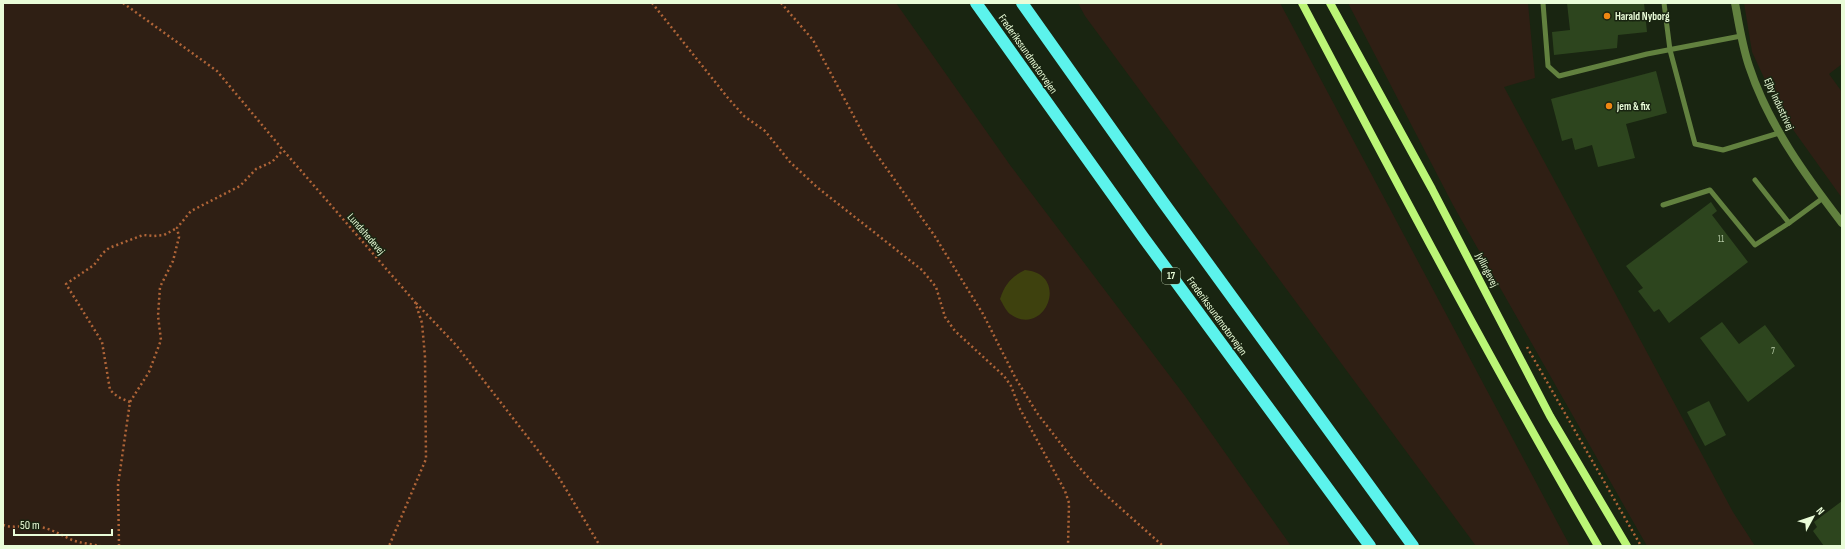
<svg xmlns="http://www.w3.org/2000/svg" width="1845" height="549" font-family="'Sofia Sans Condensed',sans-serif">
<style>
.green{fill:#2f1f14}
.water{fill:#3e410e}
.building{fill:#2d451e}
.lines{fill:none;stroke-linecap:round;stroke-linejoin:round}
.path{stroke:#b06538;stroke-width:2.5;stroke-dasharray:2 3;stroke-linecap:butt}
.lane{stroke:#62813f;stroke-width:5}
.street{stroke:#62813f;stroke-width:8}
.secondary{stroke:#bbf576;stroke-width:8}
.highway{stroke:#5cf3ec;stroke-width:12}
.poi-dot{fill:#ee8712;stroke:#192511;stroke-width:1.5}
.labels{text-anchor:middle;dominant-baseline:central;stroke-width:3;stroke-linejoin:round;paint-order:stroke}
.number-label{font-size:9px;fill:#baceaa}
.shield{fill:#192511;stroke:#abbc9c;stroke-width:1}
.shield-label{font-size:10px;font-weight:bold;fill:#e9fcd8}
.poi-label{font-size:11px;font-weight:bold;fill:#e9fcd8;stroke:#192511;text-anchor:start}
.street-label{font-size:11px;fill:#e9fcd8;stroke:#192511}
</style>
<rect width="100%" height="100%" fill="#192511"/>
<g class="green">
<polygon points="3,3 896,3 1010,165 1185,396 1291,546 3,546"/>
<polygon points="1078,3 1280,3 1570,546 1476,546 1085,16"/>
<polygon points="1348,3 1528,3 1535,78 1504,87 1733,512 1755,546 1647,546 1453,205"/>
<polygon points="1744,3 1842,3 1842,64 1829,74 1842,92 1842,198 1779,110 1752,52"/>
</g>
<path class="water" d="M1025,270C1071,274 1045,339 1010,314C1006,311 1003,304 1000,299C1005,284 1011,277 1025,270Z"/>
<g class="building">
<polygon points="1567,3 1644,3 1647,32 1618,35 1617,48 1554,55 1552,32 1570,30"/>
<polygon points="1656,71 1667,113 1626,124 1635,158 1598,167 1592,145 1575,150 1572,138 1562,141 1551,99"/>
<polygon points="1711,202 1717,211 1712,215 1748,262 1669,323 1659,309 1654,312 1638,291 1643,288 1626,266"/>
<polygon points="1722,322 1739,344 1765,325 1795,366 1748,402 1700,338"/>
<polygon points="1709,401 1726,435 1705,446 1687,412"/>
<polygon points="1842,501 1842,546 1824,546 1813,531 1817,527 1814,522"/>
</g>
<g class="lines">
<g class="path">
<polyline points="123,3 217,71 283,150 415,302 422,323 425,357 426,459 389,546"/>
<polyline points="652,3 728,98 744,116 765,131 790,162 818,188 922,270 936,287 945,317 955,331 1004,376 1011,386 1020,409 1065,491 1069,503 1068,546"/>
<polyline points="781,3 813,40 867,141 934,235 983,314 1016,379 1037,413 1078,466 1097,487 1163,546"/>
<polyline points="416,303 456,345 558,476 600,546"/>
<polyline points="1527,347 1641,546"/>
<polyline points="130,402 118,397 110,390 102,342 66,284 94,265 103,253 109,248 143,235 154,236 164,235 177,228"/>
<path d="M3,525C15,529 27,524 40,527C52,529 61,535 72,540C80,543 91,544 100,546"/>
<polyline points="3,546 4,546"/>
<polyline points="119,546 118,485 130,402 149,372 161,340 158,316 160,287 173,261 179,237 177,228 191,211 240,186 256,169 272,162 283,150"/>
</g>
<g class="lane">
<polyline points="1543,3 1548,66 1559,76 1647,54 1741,36"/>
<polyline points="1664,3 1670,50 1695,144 1723,150 1779,133"/>
<polyline points="1755,180 1789,223 1823,198"/>
<polyline points="1663,205 1710,190 1755,245 1789,223"/>
</g>
<path class="street" d="M1735,3C1739,24 1742,45 1749,66C1768,124 1805,175 1842,223"/>
<g class="secondary">
<path d="M1302,3C1398,185 1494,368 1598,546"/>
<polyline points="1330,3 1432,189 1550,416 1627,546"/>
</g>
<g class="highway">
<polyline points="976,3 1143,237 1370,546"/>
<polyline points="1022,3 1163,202 1413,546"/>
</g>
</g>
<g class="poi-dot">
<circle cx="1607" cy="16" r="4"/>
<circle cx="1609" cy="106" r="4"/>
</g>
<g class="labels">
<g class="number-label">
<text x="1721" y="239">11</text>
<text x="1773" y="351">7</text>
</g>
<rect class="shield" x="1162" y="268" width="18" height="16" rx="3"/>
<g class="shield-label">
<text x="1171" y="276">17</text>
</g>
<g class="poi-label">
<text x="1615" y="16">Harald Nyborg</text>
<text x="1617" y="106">jem &amp; fix</text>
</g>
<g class="street-label">
<text transform="translate(1028 54) rotate(55)">Frederikssundmotorvejen</text>
<text transform="translate(1779 104) rotate(65)">Ejby Industrivej</text>
<text transform="translate(366 234) rotate(49)">Lundshedevej</text>
<text transform="translate(1487 270) rotate(63)">Jyllingevej</text>
<text transform="translate(1217 316) rotate(54)">Frederikssundmotorvejen</text>
</g>
</g>
<rect width="1845" height="549" fill="none" stroke="#e9fcd8" stroke-width="8"/>
<g transform="translate(1813 517) rotate(50)" stroke="#192511" stroke-width="3" paint-order="stroke">
<path d="M0-3L7 15L0 10L-7 15Z" fill="#e9fcd8"/>
<text y="-6" font-size="11" font-weight="bold" text-anchor="middle" fill="#e9fcd8">N</text>
</g>
<path d="M14 529v6h98v-6" fill="none" stroke="#e9fcd8" stroke-width="2"/>
<text x="20" y="529" font-size="12" fill="#e9fcd8" stroke="#192511" stroke-width="3" paint-order="stroke">50 m</text>
</svg>
